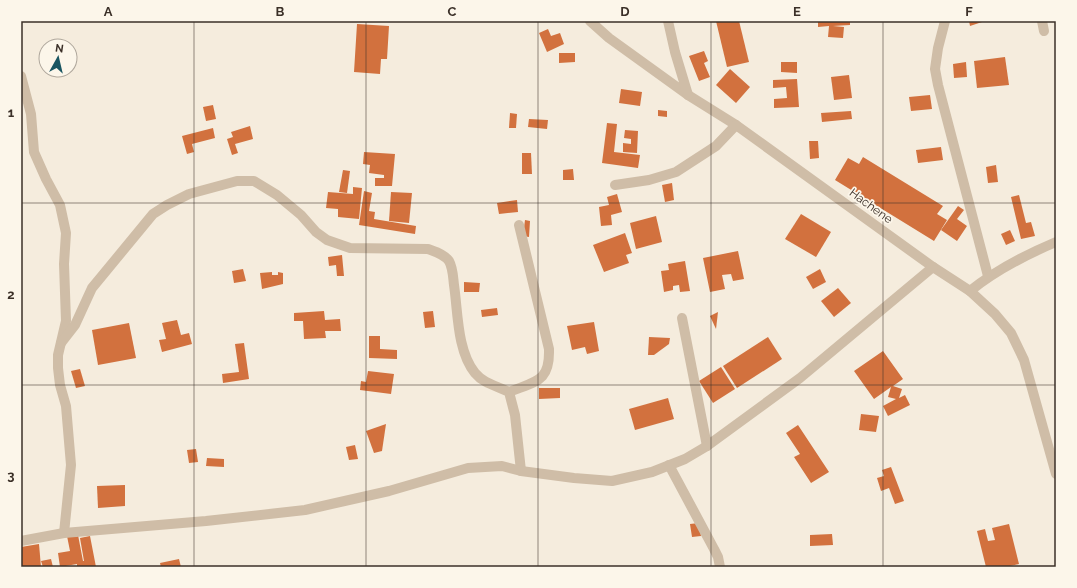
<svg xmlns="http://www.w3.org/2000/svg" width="1077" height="588" font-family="Raleway,sans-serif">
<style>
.building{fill:#d2713e}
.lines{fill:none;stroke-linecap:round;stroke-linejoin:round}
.minor{stroke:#cfbda7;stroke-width:10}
.grid{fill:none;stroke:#3b3028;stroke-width:1;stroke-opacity:0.55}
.labels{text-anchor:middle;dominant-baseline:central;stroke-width:3.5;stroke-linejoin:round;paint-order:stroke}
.street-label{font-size:12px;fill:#3b3028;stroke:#fcf6ea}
.neatline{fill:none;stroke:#3b3028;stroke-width:1.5}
.grid-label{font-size:13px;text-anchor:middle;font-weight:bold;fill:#3b3028}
</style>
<rect width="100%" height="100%" fill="#f5ecdd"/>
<g class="building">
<polygon points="716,21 739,21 749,62 727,67"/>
<polygon points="818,21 850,21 850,25 833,26 844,27 843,38 828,37 829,26 818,27"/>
<polygon points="969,21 985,21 970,26"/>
<polygon points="357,24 389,26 387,59 381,59 380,74 354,72"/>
<polygon points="548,29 551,36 560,33 564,44 547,52 539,33"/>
<polygon points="704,51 708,61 704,63 710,77 699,81 689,56"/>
<polygon points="559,53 575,53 575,62 559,63"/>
<polygon points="1005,57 1009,85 977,88 974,61"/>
<polygon points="781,62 797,62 797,73 781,72"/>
<polygon points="966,62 967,77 954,78 953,64"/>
<polygon points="730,69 750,87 736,103 716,85"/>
<polygon points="849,75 852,98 834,100 831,77"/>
<polygon points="797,79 799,107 774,108 774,99 787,98 786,87 773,88 773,80"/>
<polygon points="621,89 642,92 640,106 619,103"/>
<polygon points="930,95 932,109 911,111 909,97"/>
<polygon points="213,105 216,119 206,121 203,107"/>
<polygon points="658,110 667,111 667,117 658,116"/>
<polygon points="851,111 852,119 822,122 821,113"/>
<polygon points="510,113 517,114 516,128 509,128"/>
<polygon points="529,119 548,120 547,129 528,127"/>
<polygon points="607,123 617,124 614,152 640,155 638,168 602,163"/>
<polygon points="250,126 253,139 235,144 238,153 232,155 227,139 233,137 231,132"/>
<polygon points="213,128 215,138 192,144 194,152 187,154 182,136"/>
<polygon points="625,130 638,131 637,153 623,152 623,143 631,144 631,139 624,138"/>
<polygon points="809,141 818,141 819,158 810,159"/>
<polygon points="941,147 943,160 918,163 916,150"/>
<polygon points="364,152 395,154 392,186 375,186 375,178 384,178 384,175 369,173 370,165 363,164"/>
<polygon points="522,153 531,153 532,174 522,174"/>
<polygon points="863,157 943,206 937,214 947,220 934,241 835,180 848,158 859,164"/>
<polygon points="996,165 998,182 988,183 986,167"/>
<polygon points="573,169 574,180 563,180 563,170"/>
<polygon points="343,170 350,171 347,193 339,192"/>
<polygon points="672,183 674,200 665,202 662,185"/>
<polygon points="353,187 362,188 359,219 338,217 338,209 326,208 328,192 353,194"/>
<polygon points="364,191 372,193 369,211 375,212 374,219 416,226 415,234 359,225"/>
<polygon points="391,192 412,193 409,223 389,221"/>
<polygon points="617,194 622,212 611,215 612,225 601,226 599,207 609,205 607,197"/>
<polygon points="1019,195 1026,223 1031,222 1035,236 1021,239 1011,197"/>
<polygon points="517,200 518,212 499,214 497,203"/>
<polygon points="958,206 964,210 957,219 967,226 957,241 941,230"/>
<polygon points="801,214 831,232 816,257 785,239"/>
<polygon points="656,216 662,242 636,249 630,223"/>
<polygon points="525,220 530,221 529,237 523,236"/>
<polygon points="1010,230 1015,241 1006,245 1001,234"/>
<polygon points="625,233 632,253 626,255 629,263 604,272 593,245"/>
<polygon points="738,251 744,279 733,281 731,274 722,275 725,289 710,292 703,258"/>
<polygon points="342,255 344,276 337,276 336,265 329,266 328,257"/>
<polygon points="685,261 690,291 680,292 679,285 673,286 673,290 664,292 661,271 669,270 668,264"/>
<polygon points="243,269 246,281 234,283 232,271"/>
<polygon points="820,269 826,282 813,289 806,277"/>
<polygon points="272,272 272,275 278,275 278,272 283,273 283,284 262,289 260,273"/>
<polygon points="464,282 480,283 479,292 464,292"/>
<polygon points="838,288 851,303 834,317 821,301"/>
<polygon points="497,308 498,315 482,317 481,310"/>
<polygon points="324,311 325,320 340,319 341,331 325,331 326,338 304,339 303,321 294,321 294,313"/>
<polygon points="433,311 435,327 425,328 423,312"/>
<polygon points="718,312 716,329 710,316"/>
<polygon points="177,320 181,335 189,333 192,344 162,352 159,340 166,339 162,323"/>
<polygon points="594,322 599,351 587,354 585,347 572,350 567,326"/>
<polygon points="129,323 136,358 98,365 92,330"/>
<polygon points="369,336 380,336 380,349 397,350 397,359 369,358"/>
<polygon points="649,337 670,338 669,344 654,355 648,355"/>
<polygon points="768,337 782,359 737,388 723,366"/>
<polygon points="244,343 249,379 223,383 222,374 239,372 235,344"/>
<polygon points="883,351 903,379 893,386 902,389 899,398 905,395 910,405 888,416 883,406 896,399 888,397 891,387 874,399 854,371"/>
<polygon points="721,367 735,389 713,403 699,381"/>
<polygon points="80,369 85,386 76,388 71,371"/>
<polygon points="368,371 394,374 391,394 360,390 361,381 366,382"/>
<polygon points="539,388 560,388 560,398 539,399"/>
<polygon points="668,398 674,419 635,430 629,409"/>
<polygon points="861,414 879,416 876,432 859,430"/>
<polygon points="386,424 382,451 374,453 366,431"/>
<polygon points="798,425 829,472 811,483 794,457 800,454 786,433"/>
<polygon points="355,445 358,459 349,460 346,447"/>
<polygon points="196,449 198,462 189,463 187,450"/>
<polygon points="207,458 224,459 224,467 206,466"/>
<polygon points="891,467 904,501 895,504 889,488 881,491 877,478 884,476 882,470"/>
<polygon points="125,485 125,506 98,508 97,486"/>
<polygon points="699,523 701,536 692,537 690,524"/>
<polygon points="1009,524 1019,564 1005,567 986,567 977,531 985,529 988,541 995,540 992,528"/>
<polygon points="832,534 833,545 810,546 810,535"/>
<polygon points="78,535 83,561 84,561 80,538 90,536 96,567 77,567 77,564 60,567 58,553 70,551 67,536"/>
<polygon points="39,544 41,567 21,567 21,547"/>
<polygon points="51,559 53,567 43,567 41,561"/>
<polygon points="179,559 181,567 161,567 160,563"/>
</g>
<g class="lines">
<g class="minor">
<polyline points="590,21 609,38 688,95 736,125 933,267 970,291 995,314 1011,333 1024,360 1056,474"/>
<polyline points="668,21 675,52 688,95"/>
<polyline points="945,21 938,48 935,69 938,85 988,276"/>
<polyline points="1042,21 1044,31"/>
<polyline points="21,76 31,114 34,152 46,179 60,205 66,233 64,264 66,321 58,355 58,368 60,385 66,406 71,465 64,533"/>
<polyline points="615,185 649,180 676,172 716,146 736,125"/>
<path d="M970,291C996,270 1025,255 1056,242"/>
<polyline points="682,318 707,446"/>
<path d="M61,343L75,325L92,288L153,214L167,205L189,194L237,181H254L277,195L301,215L316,232L327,240L350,248L428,249C436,252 444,254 449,261C453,268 453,277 454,285C458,312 457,351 475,373C484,384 498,386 509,392L515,415L521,471"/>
<path d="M509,392C536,381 550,382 549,349L519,225"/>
<polyline points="669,465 714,549 718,557 720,567"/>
<polyline points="21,541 64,533 206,521 305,510 389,491 468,468 502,466 521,471 574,478 612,481 652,472 685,459 707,446 800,378 933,267"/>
</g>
</g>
<path class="grid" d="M194,21V567M366,21V567M538,21V567M711,21V567M883,21V567M21,203H1056M21,385H1056"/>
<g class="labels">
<g class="street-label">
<text transform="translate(871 206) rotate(36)">Hachene</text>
</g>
</g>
<rect width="1077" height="588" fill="none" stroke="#fcf6ea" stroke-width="44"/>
<g transform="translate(58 58) rotate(8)"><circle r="19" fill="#fcf6ea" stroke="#afa79c"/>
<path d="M0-3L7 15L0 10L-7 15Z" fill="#195561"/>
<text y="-6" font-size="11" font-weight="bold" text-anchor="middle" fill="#3b3028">N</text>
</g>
<rect x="22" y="22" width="1033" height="544" class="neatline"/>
<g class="grid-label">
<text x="108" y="16">A</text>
<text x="280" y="16">B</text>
<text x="452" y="16">C</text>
<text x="625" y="16">D</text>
<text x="797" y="16">E</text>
<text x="969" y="16">F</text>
<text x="11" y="117">1</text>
<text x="11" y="299">2</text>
<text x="11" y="480">3</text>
</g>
</svg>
